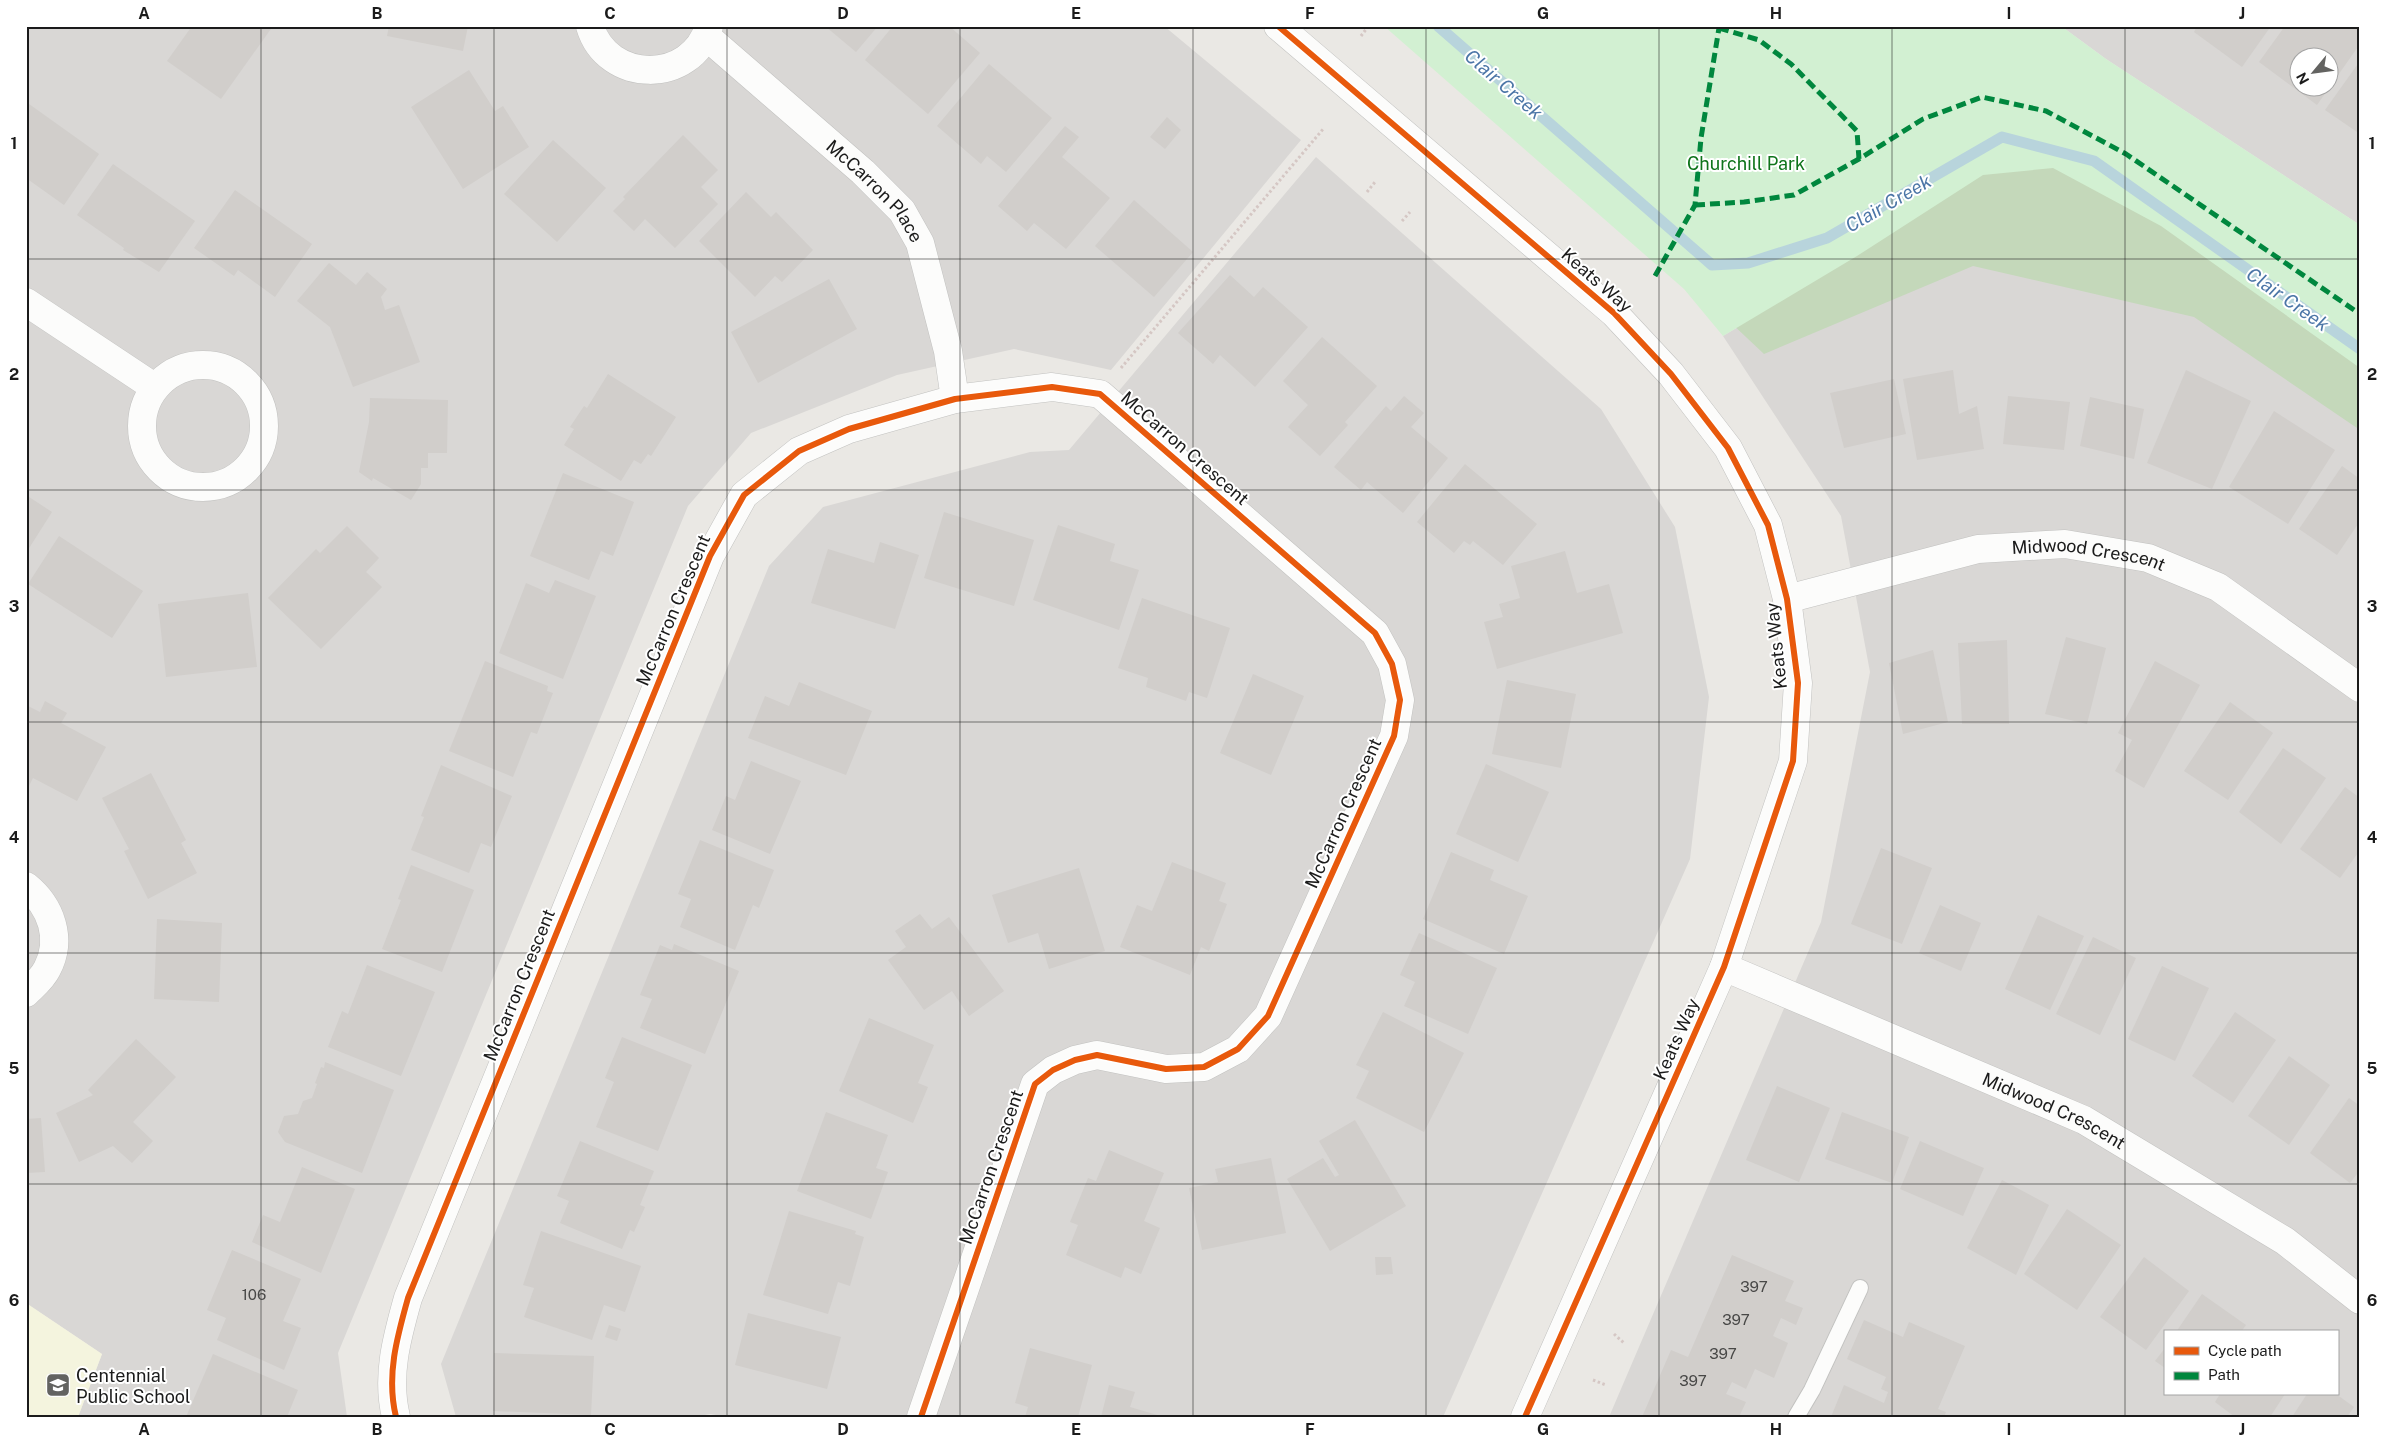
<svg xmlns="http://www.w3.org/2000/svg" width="2386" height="1443" font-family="'Public Sans',sans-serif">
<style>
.residential{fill:#d9d7d5;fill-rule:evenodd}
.education{fill:#f4f4de}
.forest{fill:#c4d8ba}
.park{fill:#d2f0d2}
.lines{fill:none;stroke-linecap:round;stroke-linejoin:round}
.stream{stroke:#b8d4dc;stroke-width:11}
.building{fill:#d1cecb;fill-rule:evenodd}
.service-casing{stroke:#c2c2c0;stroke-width:18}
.minor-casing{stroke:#c2c2c0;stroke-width:29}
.tertiary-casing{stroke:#c2c2c0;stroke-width:29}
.path{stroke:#d5c7c4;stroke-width:3;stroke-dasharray:2.5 2.5;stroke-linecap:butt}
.service{stroke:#fcfcfb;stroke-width:16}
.minor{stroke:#fcfcfb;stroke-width:28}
.tertiary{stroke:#fcfcfb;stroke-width:28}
.quiet{stroke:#00873e;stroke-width:5;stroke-dasharray:10 5;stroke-linecap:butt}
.cycleway-casing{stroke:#fff;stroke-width:9}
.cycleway{stroke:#e8590c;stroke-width:6}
.grid{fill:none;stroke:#1b1b1b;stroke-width:1;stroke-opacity:0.55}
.labels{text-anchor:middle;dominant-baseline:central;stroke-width:4;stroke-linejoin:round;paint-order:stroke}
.number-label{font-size:15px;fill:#484847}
.park-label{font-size:18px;fill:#0f741b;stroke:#fff}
.street-label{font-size:18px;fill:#1b1b1b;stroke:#fff}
.poi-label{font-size:18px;fill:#1b1b1b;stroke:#fff;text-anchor:start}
.water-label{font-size:19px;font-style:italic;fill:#4c76a7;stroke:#fff}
.neatline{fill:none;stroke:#1b1b1b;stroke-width:2}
.grid-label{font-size:16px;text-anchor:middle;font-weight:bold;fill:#1b1b1b}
</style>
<rect width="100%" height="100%" fill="#eae8e4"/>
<g class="residential">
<polygon points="26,26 1164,26 1301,140 1111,370 1014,349 897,375 751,433 688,506 338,1353 347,1417 78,1417 102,1354 26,1303"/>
<path d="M2061,26H2360V225L2106,59ZM2298,58H2328V88H2298Z"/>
<polygon points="1316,157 1601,409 1675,527 1709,697 1690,859 1443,1417 728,1417 710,1414 694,1417 456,1417 441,1364 769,566 823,507 1030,452 1069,450"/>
<path d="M1983,175L2360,368V1417H1609L1821,922L1870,672L1841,516L1723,336L1857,256ZM2165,1332H2337V1394H2165Z"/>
</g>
<polygon class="education" points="26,1303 102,1354 78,1417 26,1417"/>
<polygon class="forest" points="2048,26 2360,242 2360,430 2194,317 1973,266 1764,354 1589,189"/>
<polygon class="park" points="1384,26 2061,26 2106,59 2360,225 2360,368 2161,226 2053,168 1983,175 1857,256 1723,336 1684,289"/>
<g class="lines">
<polyline class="stream" points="1438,26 1712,265 1748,263 1827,238 2002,137 2094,161 2360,349"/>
</g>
<g class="building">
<polygon points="192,26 273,26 221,99 167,61"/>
<polygon points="389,26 468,26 463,51 387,36"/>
<polygon points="825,26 878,26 856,52"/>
<polygon points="893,26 949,26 980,53 928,114 865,60"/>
<polygon points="2197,26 2271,26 2242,67 2194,32"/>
<path d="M2285,26H2360V44L2317,105L2259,62ZM2298,58H2328V88H2298Z"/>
<polygon points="2360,61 2360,134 2325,110"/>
<polygon points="989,64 1052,118 1006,172 987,156 981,164 937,126"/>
<polygon points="469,70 495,111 503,106 529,147 463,189 411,107"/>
<polygon points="29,104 99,154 64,205 26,178 26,108"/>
<polygon points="1167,117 1181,130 1165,149 1150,137"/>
<polygon points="1065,126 1079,137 1062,157 1110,198 1066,249 1034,223 1027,231 998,206"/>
<polygon points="683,135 718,170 701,187 718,204 675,248 645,219 634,231 613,211 625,199 623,197"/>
<polygon points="553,140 606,188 557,242 504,194"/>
<polygon points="113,164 195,221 159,272 123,250 124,248 77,215"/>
<polygon points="235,190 312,244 275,297 238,270 234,276 194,248"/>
<polygon points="746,192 771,217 776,212 813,250 782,282 775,276 755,297 699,241"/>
<polygon points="1134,200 1193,252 1154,297 1095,246"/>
<polygon points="329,263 356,285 367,272 387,289 381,297 385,310 399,305 420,362 353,387 330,327 297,301"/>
<polygon points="1230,275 1254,297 1263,287 1308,327 1255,387 1220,355 1213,364 1178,333"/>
<polygon points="829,279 857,329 758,383 731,332"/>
<polygon points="1322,337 1377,386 1345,422 1348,425 1320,456 1288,427 1308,405 1283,381"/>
<polygon points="1953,370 1959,414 1977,406 1984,449 1917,460 1903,379"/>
<polygon points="2186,370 2251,401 2212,489 2147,463"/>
<polygon points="608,374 676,417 651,456 648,454 641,464 634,460 621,481 564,445 574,429 570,427 584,406 587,408"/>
<polygon points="1894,379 1906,434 1844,448 1830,393"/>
<polygon points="1404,396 1424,413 1411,427 1448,458 1403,513 1367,482 1361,490 1334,467 1386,406 1391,411"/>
<polygon points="2008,396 2070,402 2064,450 2003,444"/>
<polygon points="2090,397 2144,409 2134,459 2080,446"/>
<polygon points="370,398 448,400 447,453 428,453 428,468 421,468 421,484 411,500 373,478 372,481 359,472 369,422"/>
<polygon points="2274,411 2335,450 2288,524 2229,487"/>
<polygon points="1465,464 1537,524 1503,565 1473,541 1470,545 1464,541 1454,553 1417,522"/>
<polygon points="2342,466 2360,479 2360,521 2337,555 2299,529"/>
<polygon points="563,473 634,502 613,556 601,551 589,580 530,556"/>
<polygon points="26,495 52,512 26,553"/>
<polygon points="944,512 1034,540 1014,606 924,578"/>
<polygon points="1058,525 1115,544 1110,561 1139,570 1119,630 1033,600"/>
<polygon points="347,526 379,558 366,572 382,587 321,649 268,598 316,549 320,553"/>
<polygon points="59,536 143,591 112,638 28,584"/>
<polygon points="880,542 919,555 895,629 811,603 828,549 874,563"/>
<polygon points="1565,551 1577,593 1609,584 1623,633 1497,669 1484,622 1503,617 1499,604 1520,598 1511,566"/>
<polygon points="555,580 596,596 563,679 499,653 526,583 549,593"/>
<polygon points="248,593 257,667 166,677 158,604"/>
<polygon points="1142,598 1230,628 1207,698 1189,692 1186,701 1146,687 1148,678 1118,668"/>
<polygon points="2066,637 2106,648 2087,724 2045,714"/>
<polygon points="2007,640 2009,724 1962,724 1958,643"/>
<polygon points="1933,650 1948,722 1903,734 1889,663"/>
<polygon points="485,661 548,686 547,691 553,693 537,734 531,732 513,777 449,751"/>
<polygon points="2155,661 2200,685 2144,788 2115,771 2132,740 2118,733"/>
<polygon points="1253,674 1304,696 1271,775 1220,753"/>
<polygon points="1507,680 1576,694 1561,768 1492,754"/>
<polygon points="799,682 872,711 846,775 748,738 765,696 789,706"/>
<polygon points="45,701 67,713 61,723 106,747 77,801 33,778 29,786 26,785 26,705 40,712"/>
<polygon points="2230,702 2273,733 2228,800 2184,771"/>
<polygon points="2283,748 2326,778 2281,844 2239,812"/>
<polygon points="751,761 801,781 770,854 712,830 726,796 735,800"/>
<polygon points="1486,764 1549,792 1518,862 1456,834"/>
<polygon points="441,765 512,796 491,847 481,843 469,873 411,850 424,817 421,816"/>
<polygon points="151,773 186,840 181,843 197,873 148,899 124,851 129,849 102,798"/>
<polygon points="2345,787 2360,798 2360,850 2340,878 2300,849"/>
<polygon points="700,840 774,870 759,908 753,905 735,950 680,927 691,899 678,894"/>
<polygon points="1881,848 1932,868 1902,944 1851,924"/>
<polygon points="1451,852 1494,870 1490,880 1528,896 1504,954 1423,919"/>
<polygon points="1172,862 1226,883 1219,901 1227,904 1209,951 1201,947 1190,975 1120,947 1137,905 1152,911"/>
<polygon points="411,865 474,890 442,972 382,949 401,900 398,899"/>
<polygon points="1079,868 1105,951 1049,969 1038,933 1008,943 992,895"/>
<polygon points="1940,905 1981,923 1961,971 1919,953"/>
<polygon points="920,914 932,929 949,917 1004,991 969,1016 952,991 924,1010 888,960 906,947 895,931"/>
<polygon points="2038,915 2084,936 2050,1010 2005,989"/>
<polygon points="157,919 222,923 219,1002 154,999"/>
<polygon points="1419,933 1497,968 1468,1034 1404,1006 1415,982 1400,975"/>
<polygon points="2093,937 2136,958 2100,1035 2056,1014"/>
<polygon points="674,944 739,971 705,1054 640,1028 652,999 640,995 660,945 672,950"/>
<polygon points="367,965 435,992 401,1076 328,1047 342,1011 348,1014"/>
<polygon points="2162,966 2209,988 2175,1061 2128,1039"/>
<polygon points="1383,1012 1464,1053 1424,1132 1356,1098 1369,1071 1356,1065"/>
<polygon points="2235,1012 2276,1040 2233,1103 2192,1076"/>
<polygon points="869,1018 934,1045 918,1083 928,1087 913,1123 839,1091"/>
<polygon points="622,1037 692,1065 658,1151 596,1127 614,1082 605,1078"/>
<polygon points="136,1039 176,1077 133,1122 153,1141 132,1163 113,1146 79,1162 56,1113 93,1095 88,1090"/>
<polygon points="2289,1056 2330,1085 2289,1145 2248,1116"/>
<polygon points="325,1062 394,1090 362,1173 285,1142 278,1132 284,1116 298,1114 303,1101 312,1098 317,1084 315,1083 321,1067 324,1068"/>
<polygon points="1777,1086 1830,1108 1799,1182 1746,1160"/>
<polygon points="2349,1098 2360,1106 2360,1170 2350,1183 2310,1153"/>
<polygon points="826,1112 888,1135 876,1168 888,1172 871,1219 797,1191"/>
<polygon points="1842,1112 1909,1137 1892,1183 1825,1159"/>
<polygon points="41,1118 45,1172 26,1173 26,1119"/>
<polygon points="1355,1120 1406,1206 1330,1251 1287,1179 1323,1158 1335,1177 1339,1175 1319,1141"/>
<polygon points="580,1141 654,1171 640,1205 645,1207 634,1232 630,1230 622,1249 560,1223 569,1201 557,1196"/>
<polygon points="1920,1141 1984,1168 1963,1216 1900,1189"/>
<polygon points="1109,1150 1164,1173 1144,1221 1160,1228 1141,1274 1125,1267 1121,1278 1066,1255 1078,1225 1070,1222 1088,1178 1096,1181"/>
<polygon points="1271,1158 1286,1233 1202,1250 1189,1188 1218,1182 1215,1169"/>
<polygon points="302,1167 355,1189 321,1273 252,1242 263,1215 280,1222"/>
<polygon points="2002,1180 2049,1205 2016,1275 1967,1248"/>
<polygon points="2067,1209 2121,1245 2077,1310 2024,1274"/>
<polygon points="789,1211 856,1231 855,1234 864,1237 850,1286 838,1282 828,1314 763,1295"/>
<polygon points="541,1231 641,1266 625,1312 604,1305 592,1340 524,1317 534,1288 523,1285"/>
<polygon points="232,1250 301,1279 283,1321 301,1328 284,1370 217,1340 226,1318 207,1310"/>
<polygon points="1732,1255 1794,1281 1785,1301 1803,1308 1796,1325 1781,1318 1773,1336 1788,1343 1774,1378 1755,1369 1746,1389 1732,1382 1726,1394 1746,1402 1739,1417 1642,1417 1671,1350 1688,1357"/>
<polygon points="1375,1257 1391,1257 1393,1274 1376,1275"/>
<polygon points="2144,1257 2189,1291 2146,1350 2100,1317"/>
<polygon points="2202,1294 2246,1325 2241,1332 2176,1332"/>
<polygon points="748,1313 841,1337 827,1389 735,1365"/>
<polygon points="1864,1320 1903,1337 1909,1322 1965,1346 1938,1409 1946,1412 1944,1417 1831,1417 1844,1385 1884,1403 1888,1392 1881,1389 1886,1377 1847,1359"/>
<polygon points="609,1325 621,1329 617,1341 605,1337"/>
<polygon points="1030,1348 1092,1365 1078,1417 1025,1417 1028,1407 1015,1403"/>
<polygon points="2165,1348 2165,1368 2155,1361"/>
<polygon points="494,1353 594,1356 591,1415 493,1411"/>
<polygon points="213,1354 298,1390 287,1417 186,1417"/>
<polygon points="1109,1385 1135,1392 1130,1407 1164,1417 1101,1417"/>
<polygon points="2220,1394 2285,1394 2270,1417 2235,1417 2215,1402"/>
<polygon points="2307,1394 2336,1394 2354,1407 2347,1417 2292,1417"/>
</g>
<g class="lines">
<defs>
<polyline id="service" points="1796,1417 1812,1390 1860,1288"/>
<g id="minor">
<path d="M590,26C607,84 692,85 709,26"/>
<path id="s1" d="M706,36L863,172L902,211L920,243L948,351L955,399"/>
<polyline points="26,302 154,387"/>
<circle cx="203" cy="426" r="61"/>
<path id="s2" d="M1787,599L1978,549L2065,544L2148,558L2218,587L2360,688"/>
<path d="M26,886C51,906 63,939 47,969C42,979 34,985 26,993"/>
<path id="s3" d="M1724,967L2084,1120L2285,1241L2360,1300"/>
<path d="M396,1417C386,1376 397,1337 408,1298L710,556L744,495L799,451L849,429L955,399L1052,387L1100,394L1375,633L1392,664L1400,700L1394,736L1268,1016L1238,1049L1204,1067L1166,1069L1097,1055L1075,1060L1053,1070L1035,1084L921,1417"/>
</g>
<polyline id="tertiary" points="1278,26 1614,313 1671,374 1728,448 1768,525 1787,599 1798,683 1793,761 1724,967 1525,1417"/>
</defs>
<use href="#service" class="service-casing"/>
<use href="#minor" class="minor-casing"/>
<use href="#tertiary" class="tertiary-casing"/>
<g class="path">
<polyline points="1361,36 1367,28"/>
<polyline points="1367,192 1375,182"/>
<polyline points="1402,221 1410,212"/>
<polyline points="1121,368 1324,128"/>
<polyline points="1614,1334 1624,1343"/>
<polyline points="1593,1380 1606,1385"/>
</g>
<use href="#service" class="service"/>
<use href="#minor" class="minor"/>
<use href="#tertiary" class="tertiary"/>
<g class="quiet">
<polyline points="1719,28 1759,40 1791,64 1857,131 1859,159"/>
<polyline points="1695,205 1744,202 1794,195 1859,159 1923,119 1982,97 2046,111 2126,154 2360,314"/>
<polyline points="1655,276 1695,205 1701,138 1719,28 1716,26"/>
</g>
<defs>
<g id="cycleway">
<polyline points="1278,26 1614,313 1671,374 1728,448 1768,525 1787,599 1798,683 1793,761 1724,967 1525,1417"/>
<path d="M396,1417C386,1376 397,1337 408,1298L710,556L744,495L799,451L849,429L955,399L1052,387L1100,394L1375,633L1392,664L1400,700L1394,736L1268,1016L1238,1049L1204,1067L1166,1069L1097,1055L1075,1060L1053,1070L1035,1084L921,1417"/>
</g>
</defs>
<use href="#cycleway" class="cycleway-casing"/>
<use href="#cycleway" class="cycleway"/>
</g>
<path class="grid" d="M261,26V1417M494,26V1417M727,26V1417M960,26V1417M1193,26V1417M1426,26V1417M1659,26V1417M1892,26V1417M2125,26V1417M26,259H2360M26,490H2360M26,722H2360M26,953H2360M26,1184H2360"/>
<defs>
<symbol id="school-square" viewBox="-11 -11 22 22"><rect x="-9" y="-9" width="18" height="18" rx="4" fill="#636361" stroke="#fff"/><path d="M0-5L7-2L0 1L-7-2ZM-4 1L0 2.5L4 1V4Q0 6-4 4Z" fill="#fff"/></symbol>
</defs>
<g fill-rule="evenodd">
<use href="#school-square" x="44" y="1371" width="28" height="28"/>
</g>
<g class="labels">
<g class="number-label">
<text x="1754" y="1286">397</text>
<text x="254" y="1294">106</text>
<text x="1736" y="1319">397</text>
<text x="1723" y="1353">397</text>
<text x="1693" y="1380">397</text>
</g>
<g class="park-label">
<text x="1746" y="163">Churchill Park</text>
</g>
<g class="street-label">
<text stroke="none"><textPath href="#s1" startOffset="230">McCarron Place</textPath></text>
<text transform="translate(1597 280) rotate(41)">Keats Way</text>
<text transform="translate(1185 448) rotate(41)">McCarron Crescent</text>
<text stroke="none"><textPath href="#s2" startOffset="309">Midwood Crescent</textPath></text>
<text transform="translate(673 610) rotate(-67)">McCarron Crescent</text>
<text transform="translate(1776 646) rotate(-96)">Keats Way</text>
<text transform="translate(1343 813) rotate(-66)">McCarron Crescent</text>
<text transform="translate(519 985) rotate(-68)">McCarron Crescent</text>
<text transform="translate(1676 1039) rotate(-66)">Keats Way</text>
<text stroke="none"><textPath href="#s3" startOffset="360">Midwood Crescent</textPath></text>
<text transform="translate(991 1167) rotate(-71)">McCarron Crescent</text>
</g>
<g class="poi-label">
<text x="76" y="1375">Centennial<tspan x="76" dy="21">Public School</tspan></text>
</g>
<g class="water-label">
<text transform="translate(1504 84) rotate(41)">Clair Creek</text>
<text transform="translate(1888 203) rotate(-30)">Clair Creek</text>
<text transform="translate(2288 299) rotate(35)">Clair Creek</text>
</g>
</g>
<rect width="2386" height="1443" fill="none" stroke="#ffffff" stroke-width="55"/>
<rect x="2164" y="1330" width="175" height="65" fill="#ffffff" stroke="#a4a4a4"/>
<rect x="2174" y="1347" width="25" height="8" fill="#e8590c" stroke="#a4a4a4"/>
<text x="2208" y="1356" font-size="15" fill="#1b1b1b">Cycle path</text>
<rect x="2174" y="1372" width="25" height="8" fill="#00873e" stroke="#a4a4a4"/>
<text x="2208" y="1380" font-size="15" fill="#1b1b1b">Path</text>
<g transform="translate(2314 72) rotate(241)"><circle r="24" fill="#ffffff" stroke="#a4a4a4"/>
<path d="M0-4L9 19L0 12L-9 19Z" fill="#636361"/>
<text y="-8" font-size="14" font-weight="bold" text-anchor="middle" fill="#1b1b1b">N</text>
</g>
<rect x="28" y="28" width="2330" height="1388" class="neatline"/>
<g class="grid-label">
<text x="144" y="19">A</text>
<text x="377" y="19">B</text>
<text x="610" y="19">C</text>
<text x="843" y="19">D</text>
<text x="1076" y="19">E</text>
<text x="1310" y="19">F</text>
<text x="1543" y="19">G</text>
<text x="1776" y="19">H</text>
<text x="2009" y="19">I</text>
<text x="2242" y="19">J</text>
<text x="14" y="149">1</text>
<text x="2372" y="149">1</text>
<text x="14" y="380">2</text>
<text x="2372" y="380">2</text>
<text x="14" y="612">3</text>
<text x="2372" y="612">3</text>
<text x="14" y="843">4</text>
<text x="2372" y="843">4</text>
<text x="14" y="1074">5</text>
<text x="2372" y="1074">5</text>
<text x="14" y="1306">6</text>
<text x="2372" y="1306">6</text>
<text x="144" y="1435">A</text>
<text x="377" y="1435">B</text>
<text x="610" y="1435">C</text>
<text x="843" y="1435">D</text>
<text x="1076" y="1435">E</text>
<text x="1310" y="1435">F</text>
<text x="1543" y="1435">G</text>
<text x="1776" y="1435">H</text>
<text x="2009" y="1435">I</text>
<text x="2242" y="1435">J</text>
</g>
</svg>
